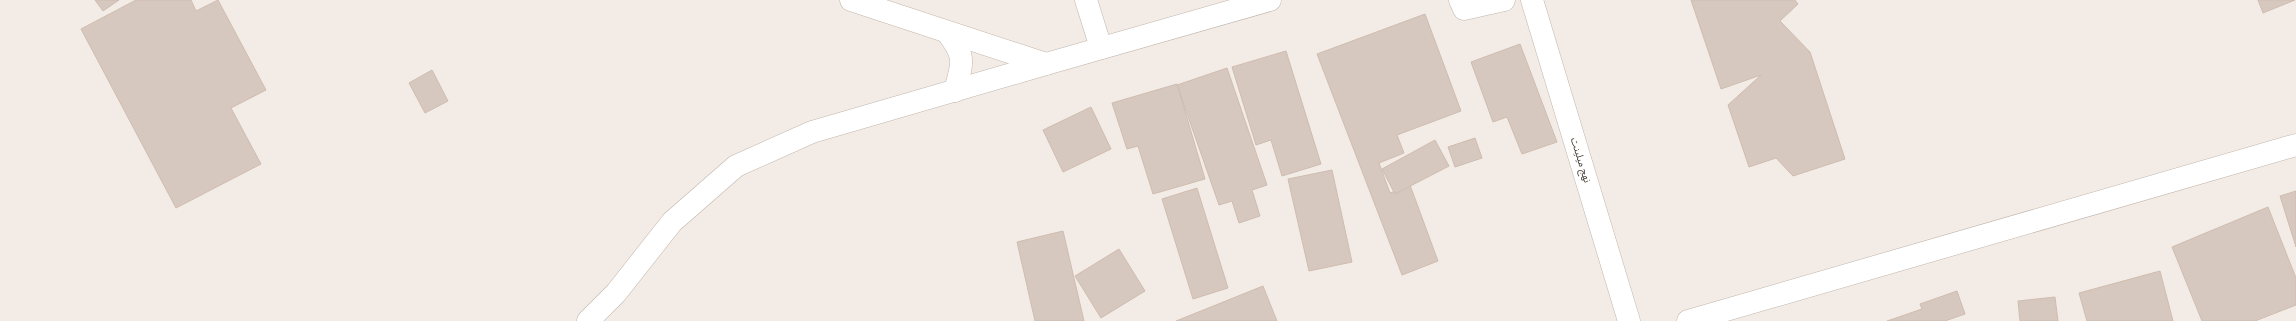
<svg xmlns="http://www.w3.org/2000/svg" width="2296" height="321" font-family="'Titillium Web','Noto Sans Arabic',sans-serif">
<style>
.building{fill:#d7c8bf;stroke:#cfbcaf}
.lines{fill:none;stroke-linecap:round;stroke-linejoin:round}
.street-casing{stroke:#c1b5ac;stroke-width:23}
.street{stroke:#fff;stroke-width:22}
.labels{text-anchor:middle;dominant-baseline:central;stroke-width:3;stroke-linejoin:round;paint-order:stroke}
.street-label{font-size:10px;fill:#453c35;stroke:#fff}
</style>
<rect width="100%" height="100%" fill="#f3ece6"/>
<g class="building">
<polygon points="95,0 119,0 103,11"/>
<polygon points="136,0 191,0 196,11 218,0 266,90 231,108 261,164 176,208 81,29"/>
<polygon points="1691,0 1795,0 1798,4 1780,21 1810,52 1845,159 1793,176 1776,158 1749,167 1728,105 1761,75 1721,89"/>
<polygon points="2258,0 2295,0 2263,13"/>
<polygon points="1425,14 1461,111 1397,135 1404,153 1379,163 1390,193 1410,185 1438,261 1402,275 1317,54"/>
<polygon points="1520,44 1557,142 1522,154 1507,117 1493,122 1471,62"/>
<polygon points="1286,51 1321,164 1282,176 1271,140 1256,145 1232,67"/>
<polygon points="1227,68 1267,185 1252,190 1260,216 1239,223 1232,201 1219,205 1177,85"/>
<polygon points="432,70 448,101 425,113 409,83"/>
<polygon points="1177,84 1205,179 1153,194 1138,146 1127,149 1112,103"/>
<polygon points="1091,107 1111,149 1063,172 1043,130"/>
<polygon points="1475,138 1482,158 1455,167 1448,147"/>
<polygon points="1435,140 1449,166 1395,194 1382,169"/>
<polygon points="1332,170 1352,262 1309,271 1288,179"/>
<polygon points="1197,188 1228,288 1193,299 1162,199"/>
<polygon points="2296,191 2296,247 2280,196"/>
<polygon points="2268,207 2296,278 2296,305 2255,321 2202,321 2172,247"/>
<polygon points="1063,231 1084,321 1035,321 1017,242"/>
<polygon points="1119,249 1145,291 1101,318 1075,276"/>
<polygon points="2160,271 2173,321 2087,321 2079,293"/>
<polygon points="1263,286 1277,321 1176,321"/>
<polygon points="1957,291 1965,314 1945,321 1887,321 1922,309 1920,304"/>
<polygon points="2055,297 2058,321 2020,321 2018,301"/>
</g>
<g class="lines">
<defs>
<g id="street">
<polyline points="851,0 1046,64 1270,0"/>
<polyline points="1086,0 1101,48"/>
<polyline points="1460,0 1464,9 1504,0"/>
<polyline points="1532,0 1629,321"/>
<path d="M947,32C966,58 963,60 955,91"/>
<polyline points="588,321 616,293 672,222 736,166 812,132 1046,64"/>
<polyline points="1688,321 2296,145"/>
</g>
</defs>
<use href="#street" class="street-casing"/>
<use href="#street" class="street"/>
</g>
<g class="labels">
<g class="street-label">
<text transform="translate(1581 160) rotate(73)">نهج ميلينت</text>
</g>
</g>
</svg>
